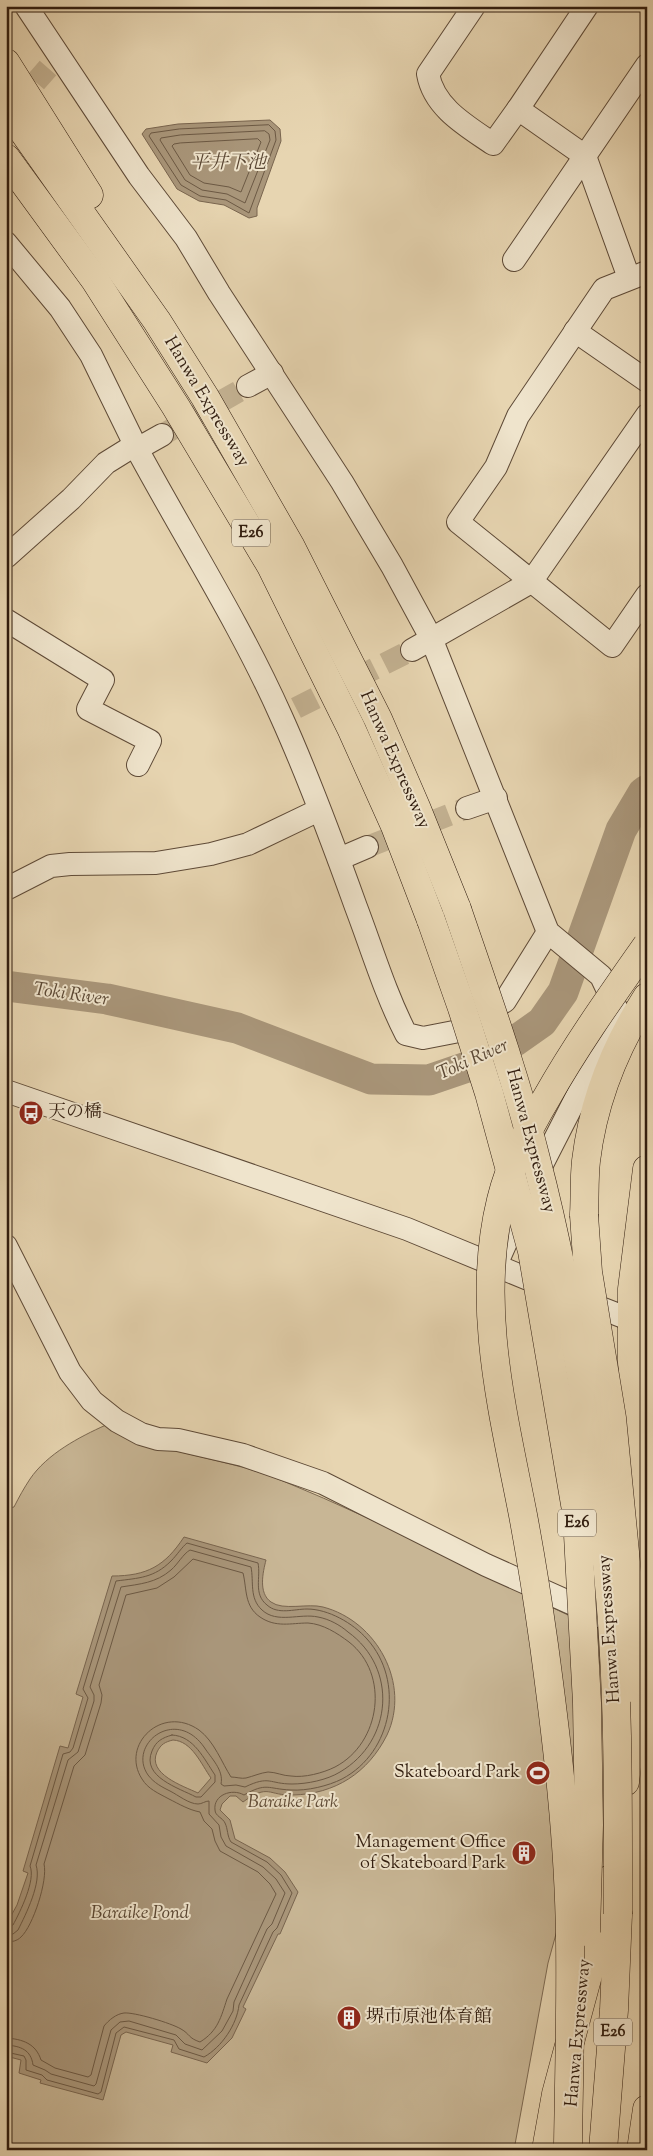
<svg xmlns="http://www.w3.org/2000/svg" width="653" height="2156" font-family="'Sorts Mill Goudy','Noto Serif JP',serif">
<style>
.green{fill:#c8b695;stroke:#7c6952}
.water{fill:#a9967a;stroke:#79654f;fill-rule:evenodd}
.lines{fill:none;stroke-linecap:round;stroke-linejoin:round}
.shore{stroke:#6c5944;stroke-width:1}
.river{stroke:#a9967a;stroke-width:31}
.minor-tunnel{stroke:#c2b090;stroke-width:22;stroke-dasharray:22 11;stroke-linecap:butt}
.minor-casing{stroke:#5e4a37;stroke-width:24}
.major-casing{stroke:#301c0e;stroke-width:29}
.highway-casing{stroke:#301c0e;stroke-width:29}
.minor{stroke:#efe4cc;stroke-width:22}
.major{stroke:#e7d5b1;stroke-width:28}
.highway{stroke:#e7d5b1;stroke-width:28}
.highway-bridge-casing{stroke:#301c0e;stroke-width:29;stroke-linecap:butt}
.highway-bridge{stroke:#e7d5b1;stroke-width:28}
.labels{text-anchor:middle;dominant-baseline:central;stroke-width:4;stroke-linejoin:round;paint-order:stroke}
.shield{fill:#efe4cc;stroke:#695847;stroke-width:1}
.shield-label{font-size:16px;font-weight:bold;fill:#301c0e}
.street-label{font-size:18px;fill:#301c0e;stroke:#efe4cc}
.poi-label{font-size:18px;fill:#301c0e;stroke:#efe4cc;text-anchor:start}
.park-label{font-size:18px;font-style:italic;fill:#5e4a36;stroke:#efe4cc}
.water-label{font-size:19px;font-style:italic;fill:#5a4734;stroke:#efe4cc}
</style>
<rect width="100%" height="100%" fill="#e7d5b1"/>
<filter id="stains"><feTurbulence type="fractalNoise" baseFrequency=".004" numOctaves="4"/><feColorMatrix values="0 0 0 0 .2 0 0 0 0 .09 0 0 0 0 .02 0 0 0 .5 -.17"/></filter>
<radialGradient id="worn" r=".72"><stop offset=".6" stop-color="#630" stop-opacity="0"/><stop offset="1" stop-color="#630" stop-opacity=".3"/></radialGradient>
<path class="green" d="M106,1425C131,1434 156,1445 181,1452C216,1461 250,1467 283,1481C391,1525 493,1581 598,1629L600,1658L575,1865L548,1963L514,2150H6V1509L14,1507C19,1497 24,1488 30,1479C47,1454 79,1437 106,1425Z"/>
<g class="water">
<polygon points="270,120 280,129 281,141 257,208 257,216 249,218 224,205 199,201 177,189 142,134 146,129 178,124"/>
<path d="M184,1537L266,1560C263,1572 258,1593 271,1602C283,1611 308,1603 323,1607C377,1621 411,1684 387,1735C368,1773 335,1794 293,1795C268,1796 269,1783 243,1802L236,1796H230L222,1804L220,1810L230,1820L235,1839L270,1858L285,1872L298,1892L280,1934H278L243,2007L246,2009L232,2038L207,2063L171,2052L173,2045L126,2032L121,2035L103,2100L40,2083L41,2080L19,2073L21,2060L6,2056V1925L17,1905L28,1873L23,1871L60,1746L68,1748L83,1697L76,1694L112,1576C147,1576 165,1566 184,1537ZM173,1740C192,1741 201,1764 211,1778L198,1793C183,1786 147,1774 157,1752C161,1744 165,1742 173,1740Z"/>
</g>
<g class="lines">
<g class="shore">
<polygon points="269,125 275,131 276,140 249,213 226,200 200,196 181,185 149,136 151,133 179,129"/>
<polygon points="265,131 269,134 270,140 245,203 227,194 202,190 185,180 160,140 161,138 180,135"/>
<polygon points="258,139 261,142 241,192 229,187 204,183 190,175 172,146 174,144 180,143"/>
<path d="M172,1735C194,1736 204,1759 215,1775V1782L201,1797H196C179,1788 141,1777 152,1751C156,1741 162,1738 172,1735Z"/>
<path d="M6,1928L13,1925C20,1912 36,1880 30,1866L63,1754L70,1752L73,1748L88,1698L83,1689L116,1581C139,1578 154,1578 171,1561C177,1555 182,1547 187,1543L258,1563C261,1577 253,1594 267,1605C278,1615 294,1609 307,1609C328,1609 353,1623 367,1639C405,1681 393,1752 342,1779C328,1786 307,1791 291,1790C267,1789 267,1782 244,1795C232,1788 213,1795 215,1810C215,1816 223,1818 225,1823C228,1829 227,1836 231,1842L267,1862L281,1875L292,1893L277,1928L273,1932L239,2005C237,2024 222,2047 204,2057L179,2049L174,2040L124,2027L116,2033L101,2092L98,2094L47,2080L42,2075L26,2070V2060L24,2056L6,2052"/>
<path d="M6,1935L13,1934L18,1930C26,1914 42,1882 36,1865L68,1760L78,1752L94,1701V1695L90,1687L121,1587C140,1584 156,1583 171,1570C178,1564 183,1554 190,1550L251,1567C254,1582 249,1598 262,1610C277,1624 300,1613 318,1617C329,1619 340,1625 348,1632C398,1668 393,1741 340,1772C327,1780 307,1784 292,1784C269,1784 270,1775 245,1787L236,1785L224,1786L221,1784C224,1770 211,1758 204,1747C175,1706 127,1745 148,1775C154,1783 162,1787 170,1791C178,1795 189,1804 198,1804C202,1804 205,1801 209,1801V1814L219,1825L221,1837L226,1846L263,1867L276,1879L285,1893L272,1924L267,1929L234,2002L233,2011L222,2031L202,2050L185,2044L176,2035L129,2021L120,2022L111,2030L96,2084L94,2086L51,2074L45,2070L33,2065C31,2050 21,2046 6,2045"/>
<path d="M6,1942C12,1942 17,1941 21,1937C33,1926 48,1880 44,1864L74,1766L85,1755L101,1703L102,1695L99,1685L126,1595L157,1588L174,1577L193,1559L243,1573C247,1589 244,1606 260,1617C276,1628 291,1623 308,1623C323,1624 337,1633 349,1642C390,1674 381,1743 335,1767C323,1773 304,1778 291,1776C283,1776 276,1772 268,1772C260,1773 254,1776 246,1778C242,1779 236,1777 231,1777C222,1763 214,1741 199,1730C162,1704 120,1745 142,1779C148,1789 158,1793 169,1799C179,1804 189,1810 200,1812L204,1821L212,1829L215,1841L220,1851L258,1872L270,1884L276,1894L227,1999C221,2017 218,2031 200,2042C188,2038 190,2034 181,2029C171,2023 134,2012 124,2013C116,2014 109,2020 104,2026L91,2075L88,2077L55,2068L41,2060C36,2044 23,2039 6,2038"/>
</g>
<polyline class="river" points="6,986 107,999 237,1028 371,1079 429,1080 470,1066 515,1041 542,1022 563,992 621,830 643,793 647,790"/>
<g class="minor-tunnel">
<polyline points="14,107 48,68"/>
<polyline points="162,435 248,386"/>
<polyline points="296,708 412,650"/>
<polyline points="367,847 467,808"/>
</g>
<defs>
<g id="minor">
<polyline points="26,6 139,176 186,238 219,293 342,482 392,566 431,638 548,932 601,976 619,1014 531,1186 496,1265"/>
<path d="M474,6L428,74C434,108 467,126 493,144L518,109L585,156L629,278"/>
<polyline points="518,109 587,6"/>
<polyline points="6,243 60,308 91,355 137,449"/>
<polyline points="514,260 647,65"/>
<polyline points="647,272 604,289 518,416 496,467 458,522 612,646 647,595"/>
<polyline points="575,331 647,381"/>
<polyline points="248,386 272,373"/>
<path d="M162,435L137,449C185,538 240,624 281,716C309,778 333,843 356,907C372,949 385,993 406,1034L423,1038L459,1031L505,1001L548,932"/>
<polyline points="6,557 71,499 106,463 135,445"/>
<polyline points="6,620 103,680 88,709 150,741 138,765"/>
<polyline points="412,650 531,582 647,415"/>
<polyline points="467,808 496,798"/>
<polyline points="339,859 367,847"/>
<polyline points="6,889 51,866 70,864 156,863 211,854 248,844 319,810"/>
<polyline points="6,1091 407,1229 550,1288"/>
<polyline points="6,1246 70,1372 92,1401 117,1421 141,1434 158,1439 178,1440 243,1455 323,1483 486,1565 611,1621 647,1639"/>
<polyline points="580,1300 647,1326"/>
</g>
<g id="major">
<polyline points="637,1576 639,1472 632,1362 632,1289 647,1169"/>
<polyline points="625,1782 640,1664"/>
<polyline points="546,2150 556,2094 605,1912 610,1879"/>
<polyline points="641,2150 647,2109"/>
</g>
<g id="highway">
<polyline points="6,63 89,195"/>
<polyline points="6,107 157,321 205,397 291,547 378,719 416,807 457,909"/>
<polyline points="6,158 95,280 176,407 271,566 351,728 395,826 431,920"/>
<path d="M584,1215C585,1197 584,1179 586,1161C593,1102 615,1047 647,997"/>
<polyline points="603,2150 614,2010 618,1914"/>
</g>
</defs>
<use href="#minor" class="minor-casing"/>
<use href="#major" class="major-casing"/>
<use href="#highway" class="highway-casing"/>
<use href="#minor" class="minor"/>
<use href="#major" class="major"/>
<use href="#highway" class="highway"/>
<defs>
<g id="highway-bridge">
<path d="M457,909C485,991 515,1074 536,1159C557,1239 572,1320 585,1401C594,1462 604,1523 609,1585C619,1694 618,1804 618,1914"/>
<polyline points="431,920 462,1008 489,1093 532,1251 577,1516 587,1703 589,1825 586,1932"/>
<polyline points="584,1215 588,1272 612,1418 631,1614 633,1688"/>
<path d="M568,2145C569,2076 571,2007 570,1939C569,1842 557,1741 544,1645C538,1602 531,1558 523,1515C503,1412 475,1305 501,1200C510,1163 528,1129 547,1097C577,1044 612,995 647,945"/>
</g>
</defs>
<use href="#highway-bridge" class="highway-bridge-casing"/>
<use href="#highway-bridge" class="highway-bridge"/>
</g>
<defs>
<symbol id="bus-disc" viewBox="-11 -11 22 22"><circle r="9.5" fill="#8f2418" stroke="#efe4cc"/><path d="M-5-6H5V4H4V6H2V4H-2V6H-4V4H-5ZM-3.5-4V0h7V-4ZM-3.5 1.2v1.5H-2V1.2ZM2 1.2v1.5H3.5V1.2Z" fill="#fff"/></symbol>
<symbol id="stadium-disc" viewBox="-11 -11 22 22"><circle r="9.5" fill="#8f2418" stroke="#efe4cc"/><path d="M0-5a6.5 5 0 1 0 0 10a6.5 5 0 1 0 0-10ZM-3.5-1.8h7v3.6h-7Z" fill="#fff"/></symbol>
<symbol id="building-disc" viewBox="-11 -11 22 22"><circle r="9.5" fill="#8f2418" stroke="#efe4cc"/><path d="M-4-6H4V6H1V3H-1V6H-4ZM-2.5-4.3h1.7v1.8h-1.7ZM.8-4.3h1.7v1.8H.8ZM-2.5-1h1.7V.8h-1.7ZM.8-1h1.7V.8H.8Z" fill="#fff"/></symbol>
</defs>
<g fill-rule="evenodd">
<use href="#bus-disc" x="17" y="1099" width="28" height="28"/>
<use href="#stadium-disc" x="524" y="1759" width="28" height="28"/>
<use href="#building-disc" x="510" y="1839" width="28" height="28"/>
<use href="#building-disc" x="335" y="2004" width="28" height="28"/>
</g>
<g class="labels">
<g class="shield">
<rect x="232" y="519.5" width="38" height="27" rx="4"/>
<rect x="558" y="1509.5" width="38" height="27" rx="4"/>
<rect x="594" y="2018.5" width="38" height="27" rx="4"/>
</g>
<g class="shield-label">
<text x="251" y="533">E26</text>
<text x="577" y="1523">E26</text>
<text x="613" y="2032">E26</text>
</g>
<g class="street-label">
<text transform="translate(206 402) rotate(59)">Hanwa Expressway</text>
<text transform="translate(394 760) rotate(66)">Hanwa Expressway</text>
<text transform="translate(530 1141) rotate(75)">Hanwa Expressway</text>
<text transform="translate(610 1629) rotate(-94)">Hanwa Expressway</text>
<text transform="translate(579 2033) rotate(-85)">Hanwa Expressway</text>
</g>
<g class="poi-label">
<text x="48" y="1113">天の橋</text>
<text x="520" y="1773" text-anchor="end">Skateboard Park</text>
<text x="506" y="1843" text-anchor="end">Management Office<tspan x="506" dy="21">of Skateboard Park</tspan></text>
<text x="366" y="2018">堺市原池体育館</text>
</g>
<g class="park-label">
<text x="293" y="1803">Baraike Park</text>
</g>
<g class="water-label">
<text x="228" y="163">平井下池</text>
<text transform="translate(71 995) rotate(8)">Toki River</text>
<text transform="translate(473 1060) rotate(-24)">Toki River</text>
<text x="140" y="1913">Baraike Pond</text>
</g>
</g>
<rect width="653" height="2156" fill="none" stroke="#e7d5b1" stroke-width="25"/>
<rect x="8" y="8" width="638" height="2141" fill="none" stroke="#301c0e" stroke-width="2.5"/>
<rect x="12" y="12" width="628" height="2131" fill="none" stroke="#301c0e"/>
<rect width="100%" height="100%" filter="url(#stains)"/>
<rect width="100%" height="100%" fill="url(#worn)"/>
</svg>
